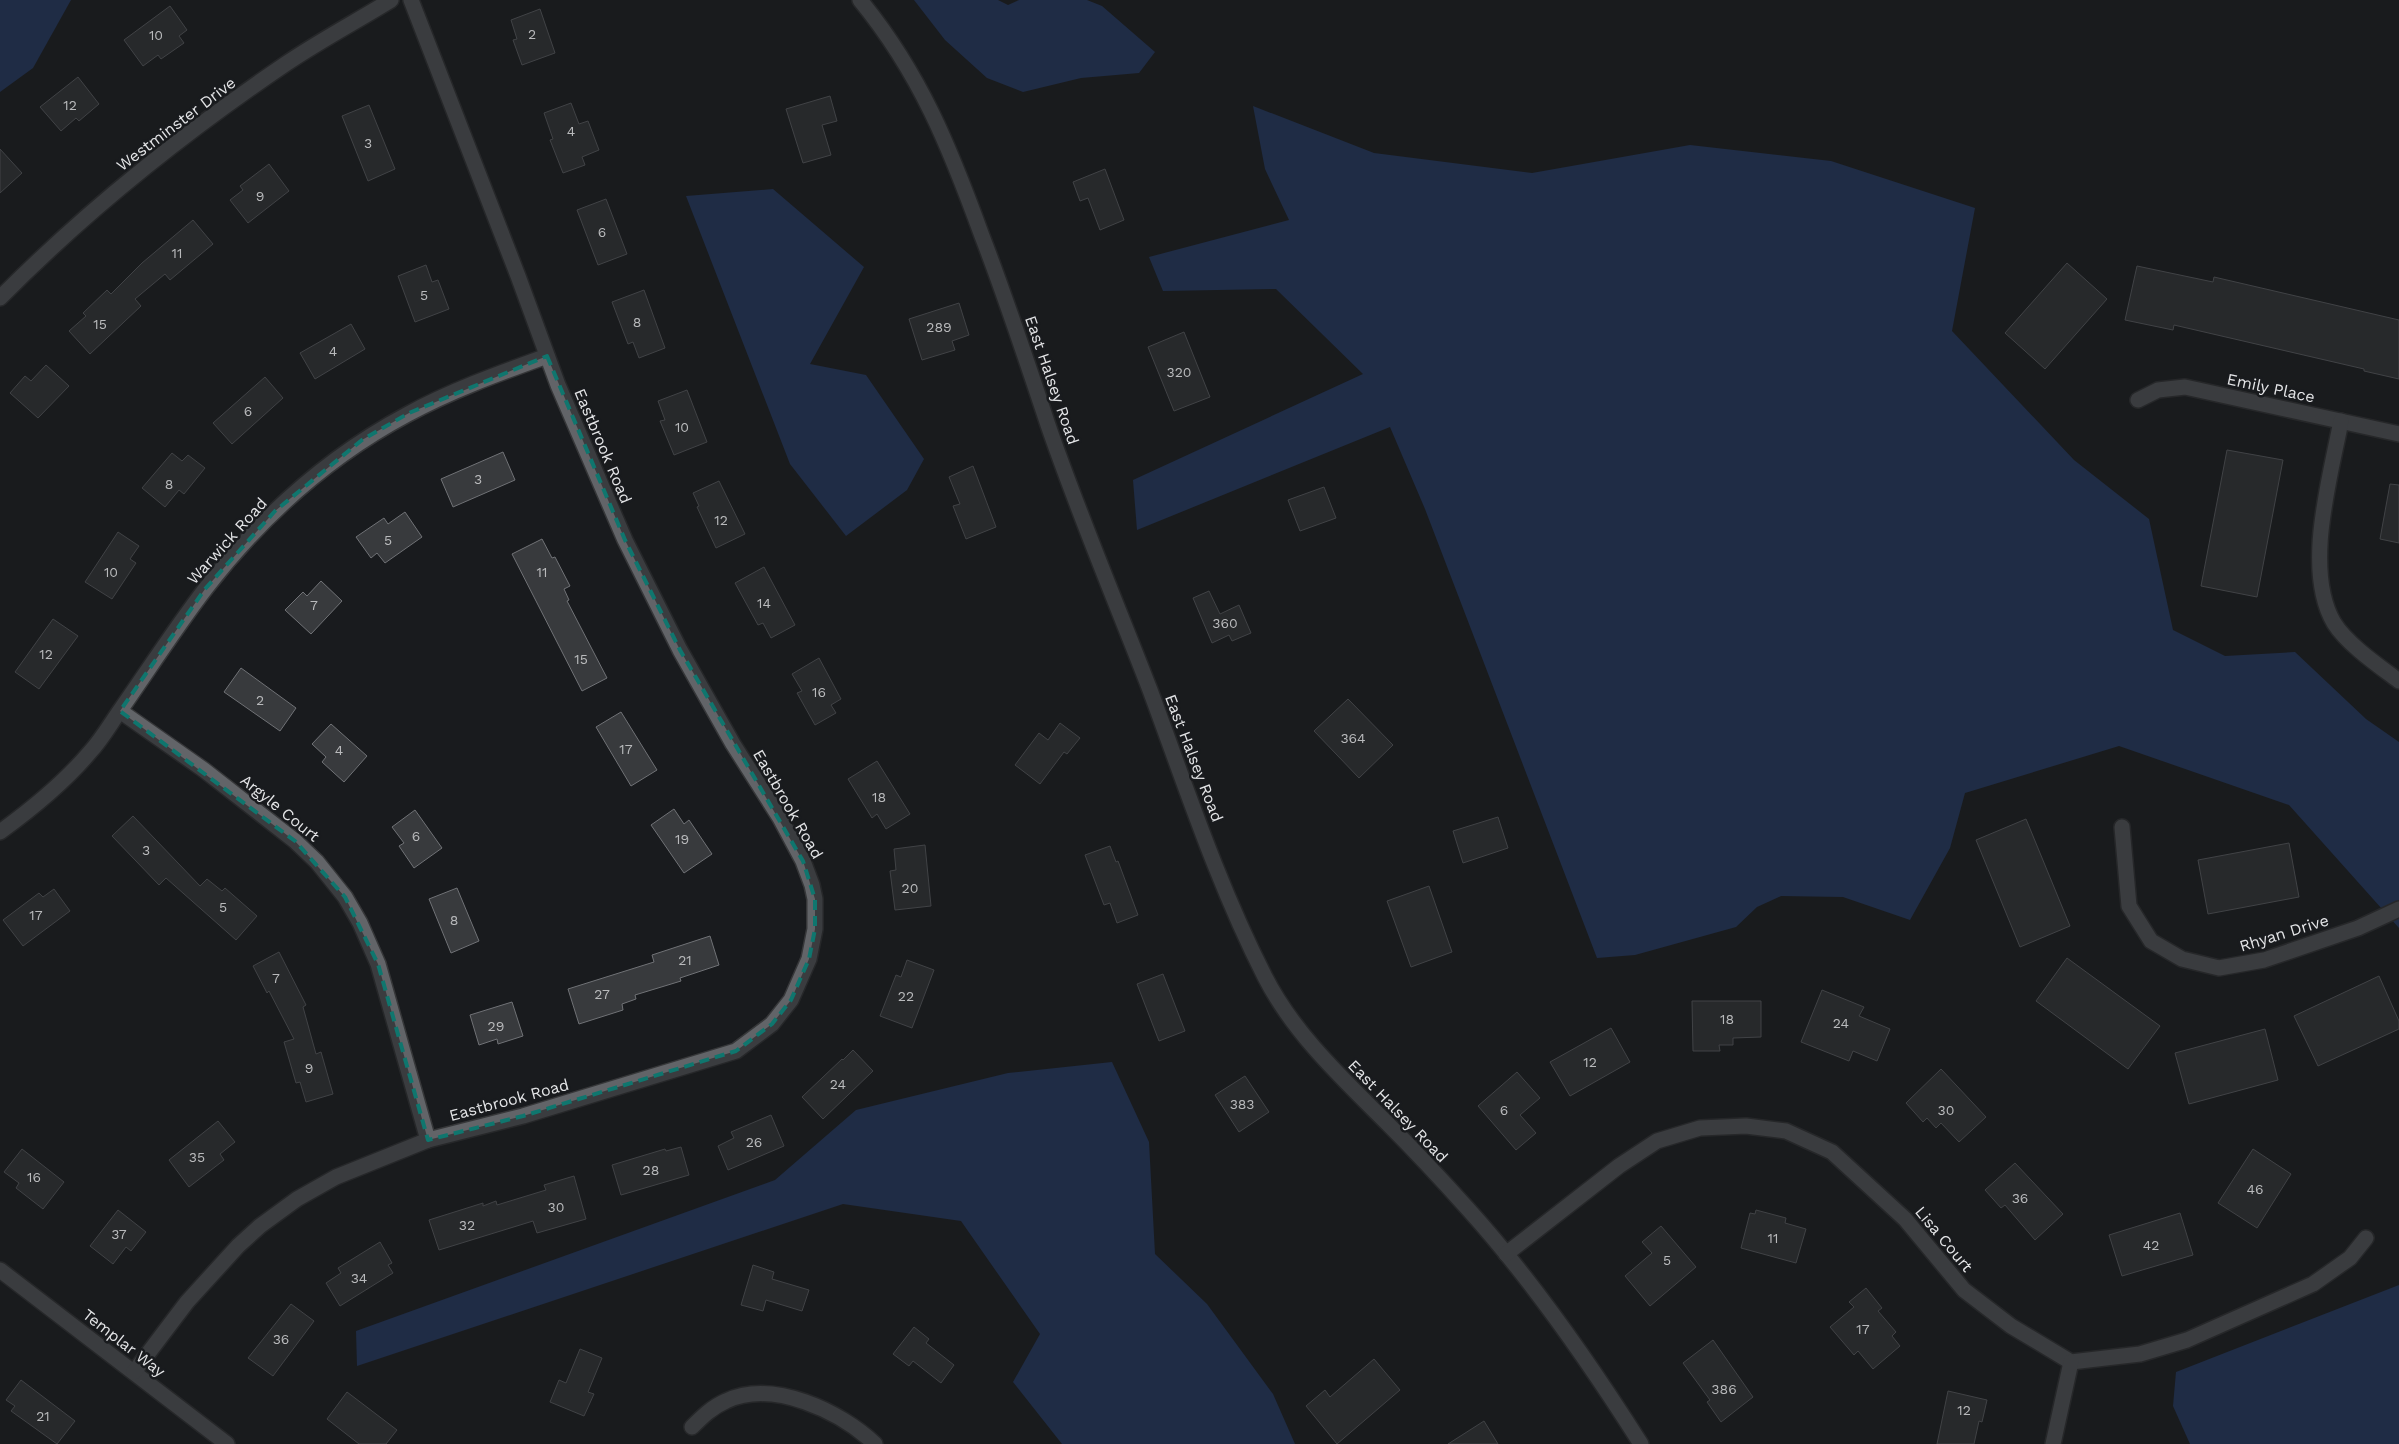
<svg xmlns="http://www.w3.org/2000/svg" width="2399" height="1444" font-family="'Work Sans',sans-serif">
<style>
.forest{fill:#264075}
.building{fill:#383a3d;stroke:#707276}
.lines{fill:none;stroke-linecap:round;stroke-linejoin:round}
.minor-casing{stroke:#363739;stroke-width:18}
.minor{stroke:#626468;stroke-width:15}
.marked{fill:none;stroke:#0f766e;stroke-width:4;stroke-dasharray:10 6;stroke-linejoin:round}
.labels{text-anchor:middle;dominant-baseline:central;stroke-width:5;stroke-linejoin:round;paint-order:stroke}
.number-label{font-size:14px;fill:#b9babc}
.street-label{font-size:16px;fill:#e4e5e7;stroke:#191b1e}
</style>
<rect width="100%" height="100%" fill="#191b1e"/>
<g class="forest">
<polygon points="0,0 71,0 33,68 0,92"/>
<polygon points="914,0 998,0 1008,5 1019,0 1087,0 1102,6 1155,52 1139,73 1081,78 1023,92 987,78 945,40"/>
<polygon points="1253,106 1374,153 1532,173 1690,145 1831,161 1975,208 1952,331 2074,460 2149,519 2173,630 2225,656 2295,652 2366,719 2399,742 2399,928 2289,805 2119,746 1965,793 1950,848 1910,920 1843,897 1781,896 1757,907 1736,927 1635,955 1597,958 1425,509 1390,427 1137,530 1133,480 1363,374 1276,289 1163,291 1149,257 1289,220 1265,169"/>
<polygon points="773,189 864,267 810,364 866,375 924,459 907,490 846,536 790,464 686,196"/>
<polygon points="1112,1062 1149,1142 1155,1254 1207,1304 1273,1394 1295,1444 1062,1444 1013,1382 1040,1334 961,1221 843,1204 357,1366 356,1331 775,1180 856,1110 1008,1073"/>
<polygon points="2399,1285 2399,1444 2190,1444 2173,1406 2176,1372"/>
</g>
<g class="building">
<polygon points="170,6 187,30 179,36 184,43 161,59 158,55 143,66 124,40"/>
<polygon points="540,9 555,53 522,65 513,40 517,39 511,20"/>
<polygon points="78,77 99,104 79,121 76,118 61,131 40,107"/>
<polygon points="830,96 837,121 822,125 831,155 803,163 786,109"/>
<polygon points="571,103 579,124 588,121 599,150 582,157 585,165 563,173 550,140 553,139 544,113"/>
<polygon points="369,105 395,169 368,181 342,116"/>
<polygon points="0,149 22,173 0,193"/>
<polygon points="269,164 289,191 248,223 230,200 243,190 240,186"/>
<polygon points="1105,169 1124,220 1100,230 1088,198 1080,201 1073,182"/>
<polygon points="606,199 627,254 598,265 577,210"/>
<polygon points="193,220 213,244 170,280 165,274 135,299 141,306 90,354 69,331 86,316 83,313 107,290 111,294 142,263"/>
<polygon points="2067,263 2107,299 2045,369 2005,333"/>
<polygon points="426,265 432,282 438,280 449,309 415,322 398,276"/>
<polygon points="2137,266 2213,282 2214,277 2399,320 2399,379 2364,371 2364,369 2174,325 2173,330 2125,320"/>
<polygon points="644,290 665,348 639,358 633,342 628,344 612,302"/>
<polygon points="959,303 969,335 952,341 955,350 922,360 909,319"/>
<polygon points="351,324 365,349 315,379 300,353"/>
<polygon points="1184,332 1210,397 1174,411 1148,347"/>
<polygon points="46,365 69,386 38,418 10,393 25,376 31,381"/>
<polygon points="265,377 283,398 232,444 213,423"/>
<polygon points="687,390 707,442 674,455 660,421 665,420 658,401"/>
<polygon points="2227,450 2283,460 2257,597 2201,586"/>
<polygon points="503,452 515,480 453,507 441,479"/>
<polygon points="172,453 182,461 188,455 205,468 184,494 179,490 165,507 142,488"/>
<polygon points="973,466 996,527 966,539 953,506 960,504 949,477"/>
<polygon points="719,481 745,534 716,548 697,507 699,506 693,493"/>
<polygon points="2390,484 2399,485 2399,543 2380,539"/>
<polygon points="1324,487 1336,518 1300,531 1288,500"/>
<polygon points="405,512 422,537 385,563 377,553 371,558 356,537 384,518 388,524"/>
<polygon points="118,532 139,546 130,559 136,563 112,599 85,582"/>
<polygon points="542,539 552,558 555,557 570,586 564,589 569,600 567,601 607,678 582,691 512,554"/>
<polygon points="764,567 795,625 771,638 763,623 758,625 735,583"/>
<polygon points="321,581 342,601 311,634 285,610 303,592 307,596"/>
<polygon points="1209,591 1220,614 1239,605 1251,633 1232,641 1229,635 1212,643 1193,598"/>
<polygon points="53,619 78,636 39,689 15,672"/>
<polygon points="819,658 841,699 831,705 836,713 815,725 797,693 802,691 792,674"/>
<polygon points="241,668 296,708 280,731 224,692"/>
<polygon points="1348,699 1393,745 1359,778 1314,731"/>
<polygon points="621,712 657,770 631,786 596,727"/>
<polygon points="1060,723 1080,738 1067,754 1064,752 1040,784 1015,765 1039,733 1048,740"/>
<polygon points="331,724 367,756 344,782 322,762 326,757 312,744"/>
<polygon points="877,761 910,814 886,829 877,814 872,818 848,779"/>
<polygon points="674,809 684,824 689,820 712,854 684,873 651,825"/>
<polygon points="415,810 442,848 414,868 399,846 404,843 392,827"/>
<polygon points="133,816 200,886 207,879 222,891 225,888 257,916 236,940 166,878 159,885 112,836"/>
<polygon points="1498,817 1508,848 1463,863 1453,831"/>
<polygon points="2026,819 2070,926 2020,947 1976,840"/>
<polygon points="2289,843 2299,897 2208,914 2198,860"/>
<polygon points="925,845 931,906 895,910 890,871 896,870 894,849"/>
<polygon points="1110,846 1116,862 1118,861 1138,915 1117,923 1110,903 1104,905 1085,855"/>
<polygon points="1429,886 1452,952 1411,967 1387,901"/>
<polygon points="457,888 479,941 451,953 429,899"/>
<polygon points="54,889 70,911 23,946 3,920 39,893 43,897"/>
<polygon points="710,936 719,965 680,978 681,981 635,995 636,999 622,1004 623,1010 579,1024 568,989 654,962 652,955"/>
<polygon points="279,952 306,1005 303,1007 316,1054 321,1052 333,1094 306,1102 300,1082 296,1083 284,1042 294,1039 269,991 267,993 253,966"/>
<polygon points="2067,958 2160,1026 2128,1069 2036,1001"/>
<polygon points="907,960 934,970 912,1028 880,1016 896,975 901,977"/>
<polygon points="1163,974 1185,1031 1159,1041 1137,984"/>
<polygon points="2379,976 2399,1021 2399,1029 2318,1066 2294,1016"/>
<polygon points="1822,990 1864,1007 1859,1016 1890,1029 1877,1061 1853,1051 1849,1061 1801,1042"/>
<polygon points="1692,1001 1761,1001 1761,1037 1733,1038 1733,1045 1719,1045 1720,1051 1693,1051"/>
<polygon points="512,1002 523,1036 498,1044 497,1039 479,1045 470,1015"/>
<polygon points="1611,1028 1630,1062 1570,1096 1550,1062"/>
<polygon points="2265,1029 2278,1080 2189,1104 2175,1053"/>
<polygon points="853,1050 873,1071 823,1119 802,1097 842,1059 843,1060"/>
<polygon points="1941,1069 1986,1117 1959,1142 1941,1123 1936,1128 1927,1118 1923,1122 1906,1103"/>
<polygon points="1517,1072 1540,1098 1520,1115 1536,1133 1516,1150 1478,1106"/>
<polygon points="1245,1076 1269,1112 1239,1132 1215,1095"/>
<polygon points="771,1115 784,1146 728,1170 718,1146 734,1138 731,1132"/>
<polygon points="218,1121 235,1142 220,1154 224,1160 189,1187 169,1160"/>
<polygon points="681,1147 689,1175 621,1195 612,1165 665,1149 666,1151"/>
<polygon points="22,1149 64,1182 43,1209 16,1188 19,1183 4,1172"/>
<polygon points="2253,1149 2291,1174 2257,1228 2218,1203"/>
<polygon points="2015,1163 2063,1214 2035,1240 2005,1205 2001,1208 1985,1190"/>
<polygon points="574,1176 586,1219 537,1233 533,1221 439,1250 429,1220 483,1203 483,1206 496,1201 497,1205 546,1190 544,1185"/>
<polygon points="118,1210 146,1232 131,1251 126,1247 113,1264 90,1246"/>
<polygon points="1756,1210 1786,1218 1785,1223 1806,1229 1796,1263 1741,1248 1750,1213 1755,1214"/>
<polygon points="2180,1213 2193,1255 2122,1276 2109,1235"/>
<polygon points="1661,1226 1696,1267 1650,1306 1625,1276 1652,1253 1642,1242"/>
<polygon points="380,1242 392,1263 388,1265 393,1273 340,1306 326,1283 341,1273 338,1268"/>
<polygon points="753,1265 774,1272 772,1279 809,1290 802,1311 766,1300 763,1311 741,1305"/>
<polygon points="1866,1288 1882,1308 1878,1311 1896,1332 1892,1336 1900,1346 1873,1369 1858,1351 1854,1355 1830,1327 1854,1307 1849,1302"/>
<polygon points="291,1304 314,1321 273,1376 248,1358"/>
<polygon points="914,1327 929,1339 926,1343 954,1365 941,1383 913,1361 909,1366 893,1354"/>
<polygon points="1713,1340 1753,1397 1721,1422 1707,1402 1710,1400 1683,1363"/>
<polygon points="580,1349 602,1358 588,1392 594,1394 584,1416 550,1402 559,1380 566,1383"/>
<polygon points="1374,1359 1400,1390 1337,1444 1306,1406 1325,1390 1330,1397"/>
<polygon points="21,1380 75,1421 57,1444 11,1411 15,1406 6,1400"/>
<polygon points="1948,1391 1987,1400 1982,1422 1979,1421 1974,1444 1937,1444"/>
<polygon points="347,1392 397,1430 386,1444 359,1444 327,1419"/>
<polygon points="1484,1421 1498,1444 1448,1444"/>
</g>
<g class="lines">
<defs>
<g id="minor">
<path d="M860,0C920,73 950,148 982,236C1006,298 1027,362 1048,425C1079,515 1116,602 1150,690C1186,787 1218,885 1265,977C1294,1034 1343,1079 1388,1124C1415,1151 1442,1180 1468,1209C1533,1281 1589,1362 1641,1444"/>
<path d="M0,298C87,210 185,132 287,63C321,40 357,21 391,0"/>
<polyline points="2138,400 2158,390 2185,387 2399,434"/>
<path d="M2341,421C2330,479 2303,570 2334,623C2347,644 2379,666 2399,681"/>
<polyline points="120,711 204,770 295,841 317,862 345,897 360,923 378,964 428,1140"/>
<polyline points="2122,827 2129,906 2151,941 2182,959 2219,968 2264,960 2358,928 2399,909"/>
<path d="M0,832C33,808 64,783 90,752C102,739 111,723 121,709C149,669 176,627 206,588C261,517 329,456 408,414C452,390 500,373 547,356"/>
<polyline points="1506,1254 1619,1166 1657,1141 1700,1128 1746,1126 1786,1131 1832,1152 1905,1219 1964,1290 2011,1326 2071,1362 2140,1354 2187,1340 2313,1284 2350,1258 2366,1238"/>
<polyline points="0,1270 227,1444"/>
<polyline points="134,1372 187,1302 238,1246 260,1226 297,1199 336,1177 428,1140 523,1116 736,1051 772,1024 791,1000 809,959 815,929 815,899 812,885 803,861 780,818 733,744 680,650 625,540 558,385 518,276 411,0"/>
<path d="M692,1427C702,1417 712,1407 726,1401C773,1379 840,1411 875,1444"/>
<polyline points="2053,1444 2071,1362"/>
</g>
</defs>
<use href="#minor" class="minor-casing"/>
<use href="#minor" class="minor"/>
</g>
<path d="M0 0H2399V1444H0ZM547,356L625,540L680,650L803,861L815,899V929L809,959L791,1000L772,1024L736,1051L523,1116L428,1140L378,964L345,897L295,841L120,711L205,589L275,511L362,440L409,413Z" fill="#191b1e" fill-opacity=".55" fill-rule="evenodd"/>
<path class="marked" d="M547,356L625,540L680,650L803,861L815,899V929L809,959L791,1000L772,1024L736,1051L523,1116L428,1140L378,964L345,897L295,841L120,711L205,589L275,511L362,440L409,413Z"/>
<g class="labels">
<g class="number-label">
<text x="532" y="34">2</text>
<text x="156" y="35">10</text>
<text x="70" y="105">12</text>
<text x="571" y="131">4</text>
<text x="368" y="143">3</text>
<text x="260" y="196">9</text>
<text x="602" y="232">6</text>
<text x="177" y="253">11</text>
<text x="424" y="295">5</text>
<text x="637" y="322">8</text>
<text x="100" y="324">15</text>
<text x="939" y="327">289</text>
<text x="333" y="351">4</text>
<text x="1179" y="372">320</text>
<text x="248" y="411">6</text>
<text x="682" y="427">10</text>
<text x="478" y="479">3</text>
<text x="169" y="484">8</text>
<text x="721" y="520">12</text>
<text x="388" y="540">5</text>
<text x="111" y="572">10</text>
<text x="542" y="572">11</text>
<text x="764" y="603">14</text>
<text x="314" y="605">7</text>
<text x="1225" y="623">360</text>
<text x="46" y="654">12</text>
<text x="581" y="659">15</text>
<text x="819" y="692">16</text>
<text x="260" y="700">2</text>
<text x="1353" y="738">364</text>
<text x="626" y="749">17</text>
<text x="339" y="750">4</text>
<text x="879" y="797">18</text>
<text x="416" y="836">6</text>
<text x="682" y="839">19</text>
<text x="146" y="850">3</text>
<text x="910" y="888">20</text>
<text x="223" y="907">5</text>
<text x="36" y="915">17</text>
<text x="454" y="920">8</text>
<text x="685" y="960">21</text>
<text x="276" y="978">7</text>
<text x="602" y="994">27</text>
<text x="906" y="996">22</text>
<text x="1727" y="1019">18</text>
<text x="1841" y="1023">24</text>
<text x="496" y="1026">29</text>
<text x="1590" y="1062">12</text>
<text x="309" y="1068">9</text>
<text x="838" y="1084">24</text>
<text x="1242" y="1104">383</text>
<text x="1504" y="1110">6</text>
<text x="1946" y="1110">30</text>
<text x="754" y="1142">26</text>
<text x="197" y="1157">35</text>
<text x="651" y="1170">28</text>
<text x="34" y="1177">16</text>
<text x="2255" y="1189">46</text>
<text x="2020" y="1198">36</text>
<text x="556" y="1207">30</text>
<text x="467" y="1225">32</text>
<text x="119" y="1234">37</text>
<text x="1773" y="1238">11</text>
<text x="2151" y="1245">42</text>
<text x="1667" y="1260">5</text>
<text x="359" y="1278">34</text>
<text x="1863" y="1329">17</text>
<text x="281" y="1339">36</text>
<text x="1724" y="1389">386</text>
<text x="1964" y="1410">12</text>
<text x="43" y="1416">21</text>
</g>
<g class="street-label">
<text transform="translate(176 124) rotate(-37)">Westminster Drive</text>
<text transform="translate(1052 380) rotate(71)">East Halsey Road</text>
<text transform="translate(2271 388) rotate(12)">Emily Place</text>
<text transform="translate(603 446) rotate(67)">Eastbrook Road</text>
<text transform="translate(227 541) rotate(-48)">Warwick Road</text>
<text transform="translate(1194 758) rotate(69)">East Halsey Road</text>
<text transform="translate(788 804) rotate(60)">Eastbrook Road</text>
<text transform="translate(280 808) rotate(39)">Argyle Court</text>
<text transform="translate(2284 933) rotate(-17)">Rhyan Drive</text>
<text transform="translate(509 1100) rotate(-15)">Eastbrook Road</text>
<text transform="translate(1398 1111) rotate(46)">East Halsey Road</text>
<text transform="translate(1944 1239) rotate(50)">Lisa Court</text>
<text transform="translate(124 1343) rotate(38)">Templar Way</text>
</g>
</g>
</svg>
